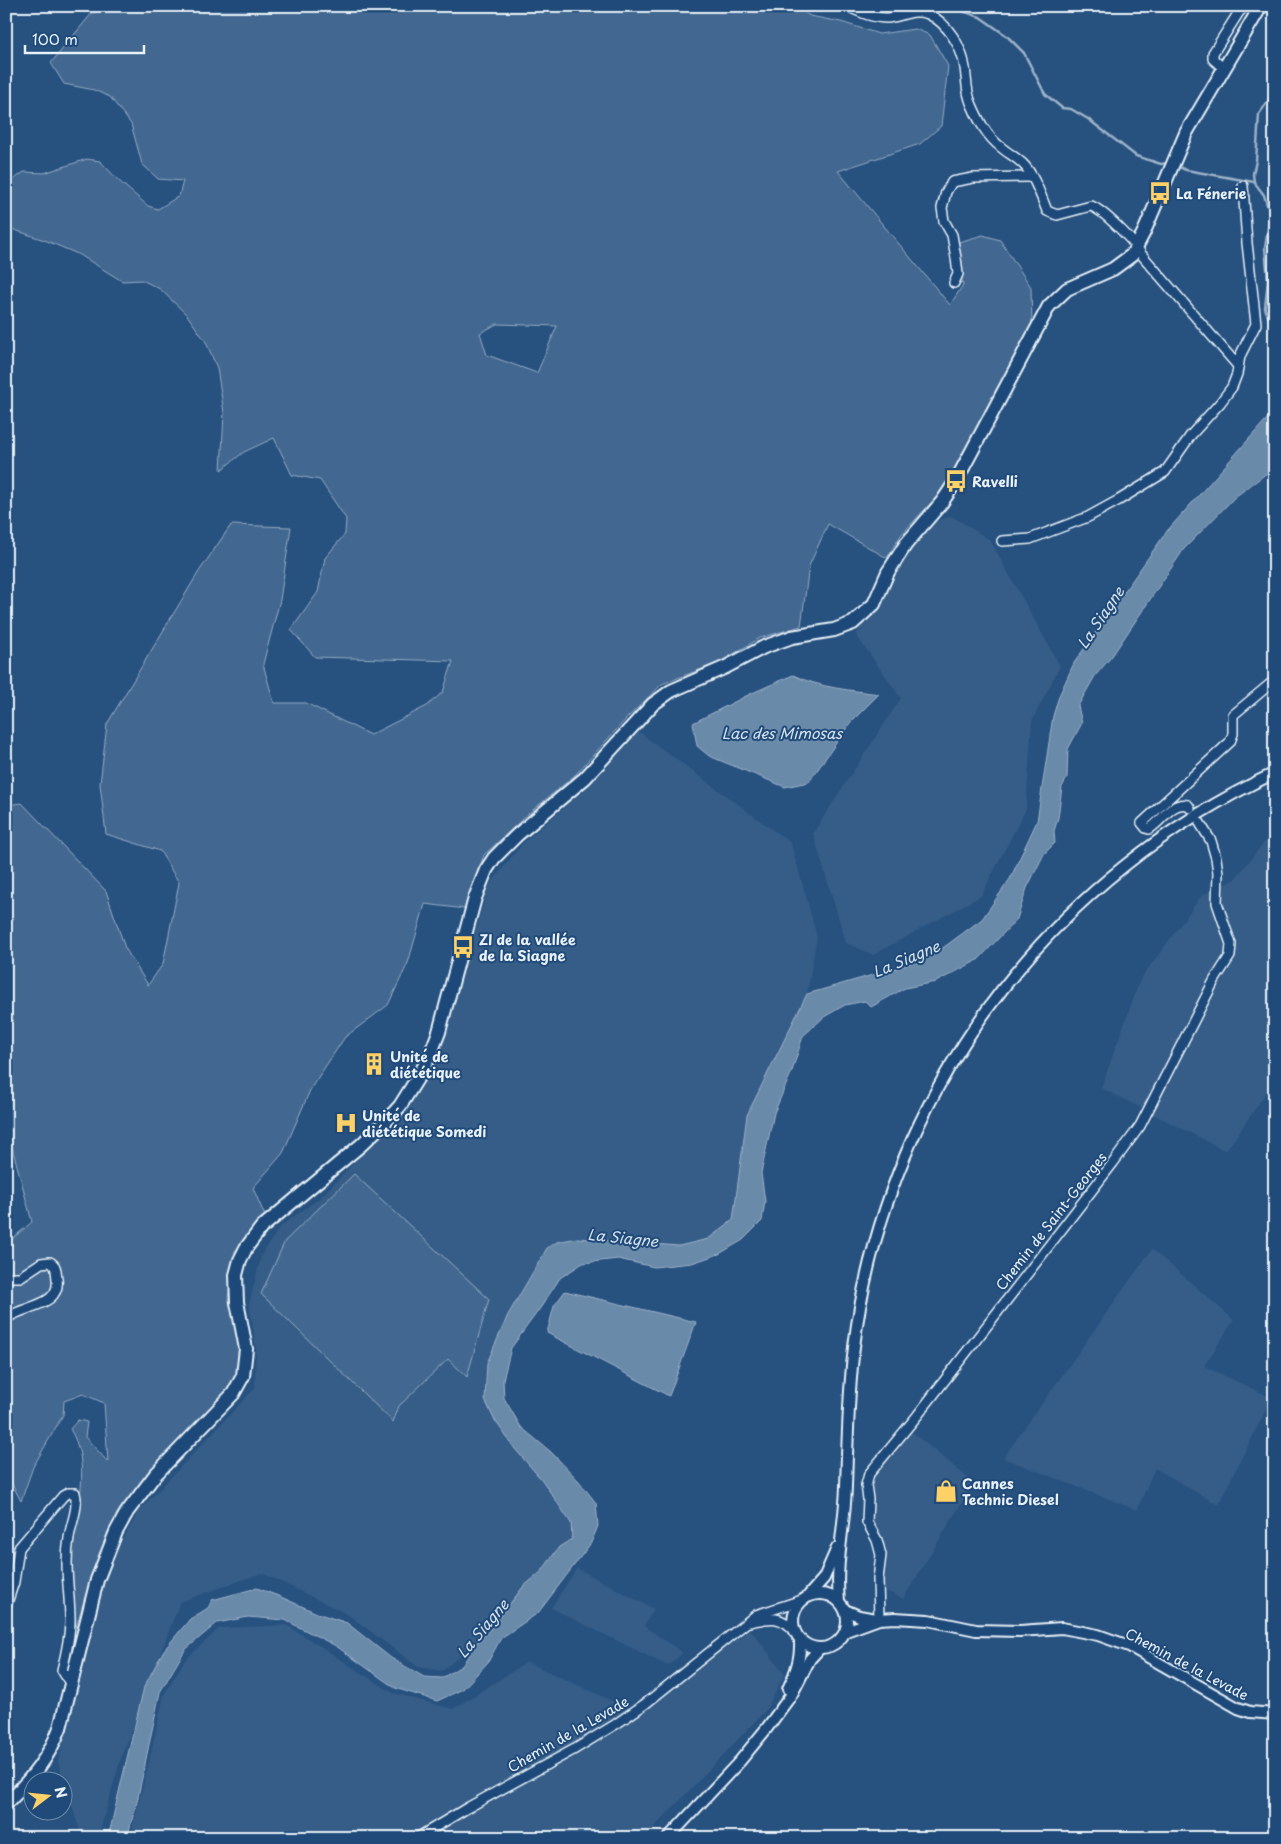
<svg xmlns="http://www.w3.org/2000/svg" width="1281" height="1844" font-family="'Playpen Sans',sans-serif">
<style>
.built{fill:#355d88}
.green{fill:#436891;stroke:#96acc4;fill-rule:evenodd}
.water{fill:#6b8aaa;stroke:#9db3c9}
.lines{fill:none;stroke-linecap:round;stroke-linejoin:round}
.stream{stroke:#9db3c9;stroke-width:2.5}
.minor-casing{stroke:#e8f1f8;stroke-width:12}
.tertiary-casing{stroke:#e8f1f8;stroke-width:14}
.secondary-casing{stroke:#e8f1f8;stroke-width:16}
.minor{stroke:#1f4a7a;stroke-width:9}
.tertiary{stroke:#1f4a7a;stroke-width:10}
.secondary{stroke:#1f4a7a;stroke-width:12}
.labels{text-anchor:middle;dominant-baseline:central;stroke-width:4;stroke-linejoin:round;paint-order:stroke}
.poi-label{font-size:14px;font-weight:bold;fill:#e8f1f8;stroke:#1f4a7a;text-anchor:start}
.street-label{font-size:14px;fill:#e8f1f8;stroke:#1f4a7a}
.water-label{font-size:15px;font-style:italic;fill:#d5e2ec;stroke:#1f4a7a}
</style>
<rect width="100%" height="100%" fill="#27517f"/>
<filter id="ink" filterUnits="userSpaceOnUse"><feTurbulence type="fractalNoise" baseFrequency=".02" numOctaves="2"/><feDisplacementMap in="SourceGraphic" scale="10" xChannelSelector="R" yChannelSelector="G"/><feConvolveMatrix kernelMatrix="1 2 1 2 8 2 1 2 1" color-interpolation-filters="sRGB"/></filter>
<g filter="url(#ink)">
<g class="built">
<polygon points="952,516 990,540 1060,666 1032,721 1026,809 981,896 873,955 846,943 813,833 901,698 856,635 927,524"/>
<polygon points="639,732 791,843 817,936 807,994 747,1115 733,1220 708,1239 679,1246 609,1241 547,1248 508,1315 487,1363 485,1400 494,1419 542,1480 571,1523 572,1539 576,1557 442,1671 418,1667 347,1614 262,1573 180,1602 121,1758 98,1838 82,1838 58,1762 109,1564 139,1511 255,1388 256,1348 249,1304 262,1253 281,1226 321,1197 389,1126 422,1083 445,1037 488,887 522,844 587,788"/>
<polygon points="1275,829 1275,1080 1226,1151 1101,1088 1140,980 1202,895 1234,880"/>
<polygon points="1152,1249 1234,1320 1204,1366 1272,1398 1218,1505 1155,1468 1137,1510 1003,1458"/>
<polygon points="911,1431 974,1483 903,1599 882,1589 872,1566 883,1541 871,1520 873,1478"/>
<polygon points="577,1568 654,1609 644,1626 683,1653 668,1666 551,1608"/>
<polygon points="287,1625 393,1693 453,1709 527,1662 639,1713 750,1629 785,1674 766,1710 644,1838 130,1838 149,1762 164,1694 185,1660 220,1628"/>
</g>
<g class="green">
<path d="M125,6H794L810,16L841,22L879,34L915,29L930,35L948,66L941,126L920,144L838,171L950,305L963,285L955,243L983,235L1000,240L1031,287L1032,325L943,490L901,535L887,558L828,524L809,566L801,626L760,638L720,662L662,684L627,718L574,776L528,814L484,855L465,909L425,904L408,963L388,1005L345,1037L311,1088L283,1153L253,1188L265,1216L235,1251L228,1298L241,1349L235,1383L162,1457L117,1513L86,1594L76,1627C73,1600 69,1572 72,1546C77,1507 92,1465 70,1429L78,1420L87,1422L85,1437L108,1462L104,1403L83,1394L64,1401L63,1415L33,1467L21,1501L6,1473V1244L32,1222L6,1124V805L22,803L106,891L125,948L148,985L163,964L179,883L160,851L106,834L100,784L107,724L198,573L231,525L291,527L280,600L263,664L274,703H306L370,735L427,706L443,692L453,661L315,657L291,630L318,592L325,558L345,534L346,519L320,480L292,475L274,438L244,452L221,470L224,413L217,368L206,342L187,315L160,289L142,280L122,281L80,255L47,241L6,227V185L24,172L44,173L87,159L100,161L119,181L148,206L158,209L179,196L183,181L158,179L142,164L131,124L110,97L94,90L64,84L51,63L92,13ZM497,324L557,326L537,373L487,355L480,333Z"/>
<polygon points="354,1174 489,1299 467,1377 448,1359 399,1406 393,1422 261,1294 285,1241"/>
</g>
<g class="water">
<polygon points="1273,412 1275,412 1275,467 1235,497 1184,549 1112,656 1095,676 1078,706 1082,723 1068,749 1067,778 1062,787 1058,818 1054,831 1055,843 1044,854 1027,888 1017,919 978,960 936,982 905,988 871,1007 865,1001 845,1005 824,1017 803,1036 792,1071 774,1113 761,1173 765,1201 762,1221 743,1240 719,1254 692,1263 654,1267 618,1259 583,1263 560,1278 541,1307 511,1348 503,1380 504,1398 521,1427 551,1452 579,1481 596,1503 598,1526 591,1543 538,1613 501,1638 488,1662 463,1689 437,1701 395,1688 336,1646 285,1620 248,1617 217,1623 185,1650 160,1692 137,1802 127,1838 108,1838 144,1687 164,1650 190,1619 208,1608 212,1600 257,1588 281,1597 317,1613 347,1623 391,1658 424,1677 442,1678 463,1665 473,1646 488,1632 523,1587 542,1571 559,1547 572,1539 571,1523 542,1480 515,1449 494,1419 485,1400 487,1363 508,1315 547,1248 557,1242 577,1238 679,1246 708,1239 733,1220 747,1115 807,994 904,966 940,950 982,919 1010,879 1037,821 1053,716 1059,696 1074,663 1167,531"/>
<path d="M793,675C820,688 850,690 879,694L850,723L809,782L785,787L709,756L697,746L693,723L750,694Z"/>
<polygon points="565,1291 696,1322 669,1396 547,1333 554,1306"/>
</g>
<g class="lines">
<g class="stream">
<polyline points="948,6 980,17 1007,36 1024,53 1045,94 1062,108 1071,109 1088,119 1136,156 1161,164 1168,163"/>
<polyline points="861,8 878,13 916,6"/>
<polyline points="1275,91 1259,114 1256,161 1253,174 1254,182 1264,195 1270,215 1265,248 1268,280 1265,308 1275,335"/>
<polyline points="1177,166 1186,170 1254,182"/>
</g>
<defs>
<g id="minor">
<path d="M847,6C860,12 872,18 887,18C900,17 915,8 928,14C948,23 962,47 965,68C967,81 966,93 972,105C979,121 987,137 1002,148C1008,153 1017,158 1023,164C1033,173 1042,198 1047,211L1057,215L1091,206C1103,210 1135,242 1141,254L1238,366"/>
<polyline points="1223,68 1213,59 1213,53 1239,12 1245,6"/>
<polyline points="954,283 958,274 956,258 952,235 944,221 942,208 946,192 952,182 973,178 1031,177"/>
<polyline points="1002,541 1030,539 1088,517 1119,500 1165,472 1191,435 1220,403 1232,387 1237,374 1240,356 1256,324 1247,243 1243,186"/>
<path d="M1190,808L1188,805C1171,801 1163,821 1149,829L1146,828L1142,823L1230,742L1233,734V715L1275,680"/>
<path d="M6,1277H20L41,1263L50,1262C57,1266 56,1271 57,1279C60,1300 39,1304 24,1310C18,1312 12,1315 6,1318"/>
<path d="M6,1606L14,1582L19,1548L63,1496L68,1493H75C79,1508 71,1523 69,1538C64,1568 70,1592 70,1620C70,1637 66,1654 62,1670L71,1685"/>
<polyline points="879,1619 878,1579 881,1555 877,1540 867,1522 868,1499 866,1485 869,1474 917,1416 1113,1163 1140,1126 1214,981 1230,956 1231,944 1217,903 1218,873 1216,858 1211,841 1200,823"/>
<path d="M749,1622C770,1618 779,1614 795,1631"/>
<polyline points="417,1838 467,1808 575,1749 616,1724 645,1704 756,1615 802,1600"/>
</g>
<g id="tertiary">
<circle cx="820" cy="1621" r="27"/>
<polyline points="809,1595 824,1578 837,1548"/>
<path d="M839,1601C835,1563 845,1525 846,1486C848,1427 849,1366 860,1307C904,1071 1057,874 1275,773"/>
<polyline points="845,1610 859,1616 876,1619"/>
<polyline points="846,1631 879,1619 895,1618 928,1620 976,1630 1020,1631 1062,1628 1098,1635 1129,1646 1238,1708 1250,1712 1275,1714"/>
<path d="M788,1689C796,1672 801,1658 800,1640"/>
<polyline points="668,1838 740,1761 767,1728 792,1694 810,1659 820,1648"/>
</g>
<path id="secondary" d="M6,1804C30,1780 48,1760 60,1728L97,1580L116,1532L127,1512L155,1475L233,1394L243,1376L246,1349L237,1302L236,1275L240,1260L246,1248L261,1228L361,1145L389,1118L400,1106L420,1074L430,1055L439,1032L475,898L486,870L494,858L517,835L585,778L653,704L671,691L726,667L764,647L792,637L834,630L853,623L874,604L888,572L906,544L942,502L956,481L1049,306L1067,289L1113,269L1132,255L1144,232L1186,133L1261,6"/>
</defs>
<use href="#minor" class="minor-casing"/>
<use href="#tertiary" class="tertiary-casing"/>
<use href="#secondary" class="secondary-casing"/>
<use href="#minor" class="minor"/>
<use href="#tertiary" class="tertiary"/>
<use href="#secondary" class="secondary"/>
</g>
</g>
<defs>
<symbol id="bus-bare" viewBox="-9 -9 18 18"><path d="M-5-6H5V4H4V6H2V4H-2V6H-4V4H-5ZM-3.5-4V0h7V-4ZM-3.5 1.2v1.5H-2V1.2ZM2 1.2v1.5H3.5V1.2Z" fill="#ffd166" stroke="#1f4a7a" stroke-width="2.5" paint-order="stroke"/></symbol>
<symbol id="building-bare" viewBox="-9 -9 18 18"><path d="M-4-6H4V6H1V3H-1V6H-4ZM-2.5-4.3h1.7v1.8h-1.7ZM.8-4.3h1.7v1.8H.8ZM-2.5-1h1.7V.8h-1.7ZM.8-1h1.7V.8H.8Z" fill="#ffd166" stroke="#1f4a7a" stroke-width="2.5" paint-order="stroke"/></symbol>
<symbol id="hospital-bare" viewBox="-9 -9 18 18"><path d="M-5-5h3v3.5h4V-5h3V5h-3V1.5h-4V5h-3Z" fill="#ffd166" stroke="#1f4a7a" stroke-width="2.5" paint-order="stroke"/></symbol>
<symbol id="shop-bare" viewBox="-9 -9 18 18"><path d="M-5-2.5h2.3a2.7 3.5 0 0 1 5.4 0H5L5.5 6h-11ZM-1.5-2.5h3a1.5 2.3 0 0 0-3 0Z" fill="#ffd166" stroke="#1f4a7a" stroke-width="2.5" paint-order="stroke"/></symbol>
</defs>
<g fill-rule="evenodd">
<use href="#bus-bare" x="1144" y="177" width="32" height="32"/>
<use href="#bus-bare" x="940" y="465" width="32" height="32"/>
<use href="#bus-bare" x="447" y="931" width="32" height="32"/>
<use href="#building-bare" x="358" y="1048" width="32" height="32"/>
<use href="#hospital-bare" x="330" y="1107" width="32" height="32"/>
<use href="#shop-bare" x="930" y="1475" width="32" height="32"/>
</g>
<g class="labels">
<g class="poi-label">
<text x="1176" y="193">La Fénerie</text>
<text x="972" y="481">Ravelli</text>
<text x="479" y="939">ZI de la vallée<tspan x="479" dy="16">de la Siagne</tspan></text>
<text x="390" y="1056">Unité de<tspan x="390" dy="16">diététique</tspan></text>
<text x="362" y="1115">Unité de<tspan x="362" dy="16">diététique Somedi</tspan></text>
<text x="962" y="1483">Cannes<tspan x="962" dy="16">Technic Diesel</tspan></text>
</g>
<g class="street-label">
<text transform="translate(1051 1221) rotate(-52)">Chemin de Saint-Georges</text>
<text transform="translate(1187 1664) rotate(28)">Chemin de la Levade</text>
<text transform="translate(568 1734) rotate(-30)">Chemin de la Levade</text>
</g>
<g class="water-label">
<text transform="translate(1100 617) rotate(-56)">La Siagne</text>
<text x="782" y="732">Lac des Mimosas</text>
<text transform="translate(906 958) rotate(-23)">La Siagne</text>
<text transform="translate(623 1237) rotate(6)">La Siagne</text>
<text transform="translate(482 1628) rotate(-50)">La Siagne</text>
</g>
</g>
<rect width="1281" height="1844" fill="none" stroke="#1f4a7a" stroke-width="25"/>
<rect x="12" y="12" width="1256" height="1819" fill="none" stroke="#e8f1f8" stroke-width="2" filter="url(#ink)"/>
<g transform="translate(48 1796) rotate(74)"><circle r="24" fill="#1f4a7a" stroke="#6f8dac"/>
<path d="M0-4L9 19L0 12L-9 19Z" fill="#ffd166"/>
<text y="-8" font-size="14" font-weight="bold" text-anchor="middle" fill="#e8f1f8">N</text>
</g>
<path d="M25 45v8h119v-8" fill="none" stroke="#e8f1f8" stroke-width="2.5"/>
<text x="32" y="45" font-size="15" fill="#e8f1f8" stroke="#1f4a7a" stroke-width="4" paint-order="stroke">100 m</text>
</svg>
